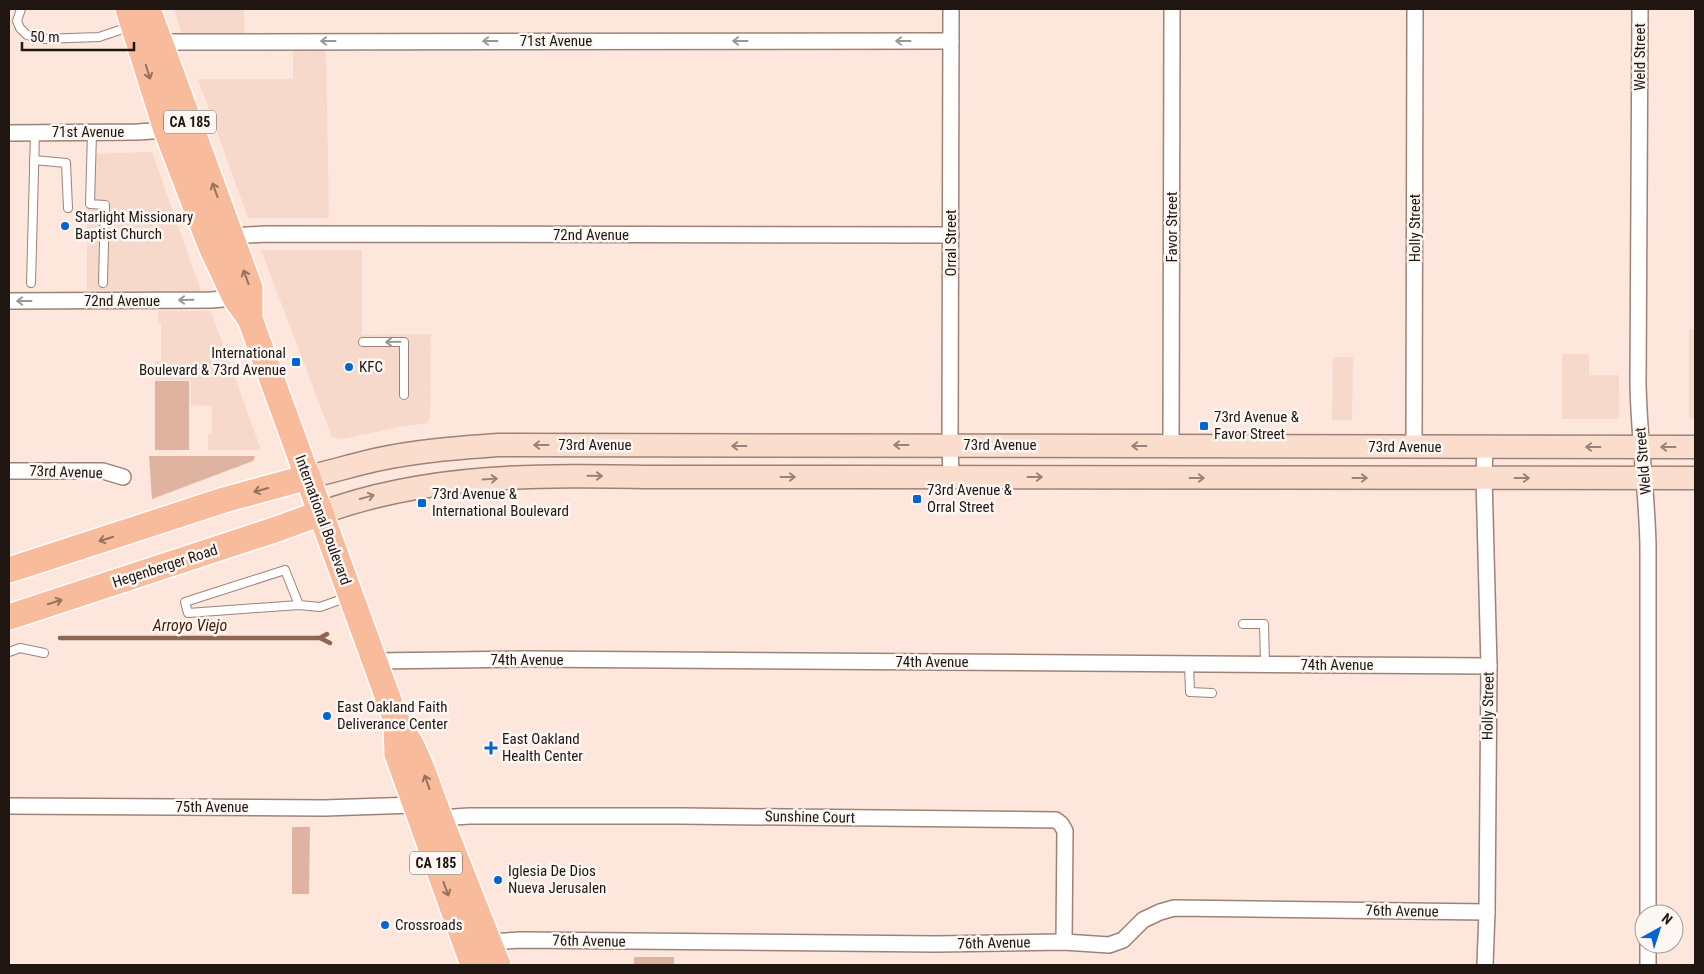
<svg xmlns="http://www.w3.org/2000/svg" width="1704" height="974" font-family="'Roboto Condensed',sans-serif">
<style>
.built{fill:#f6d9cb}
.green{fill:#deb4a1}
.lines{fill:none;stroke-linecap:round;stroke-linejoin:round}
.stream{stroke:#8e6754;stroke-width:4.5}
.lane-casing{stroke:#9d8377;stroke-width:10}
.street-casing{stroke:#9d8377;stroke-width:18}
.secondary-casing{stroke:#9d8377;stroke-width:25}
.primary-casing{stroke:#fff;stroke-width:28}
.lane{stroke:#fff;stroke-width:8}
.street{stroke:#fff;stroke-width:15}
.secondary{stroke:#fbddcd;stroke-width:22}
.primary{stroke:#f8bb9b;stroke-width:25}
.oneway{stroke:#9a9694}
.oneway2{stroke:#96715d}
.oneway3{stroke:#988378}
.poi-dot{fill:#0565ce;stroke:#fdf7f4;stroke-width:2}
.labels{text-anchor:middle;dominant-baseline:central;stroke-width:5;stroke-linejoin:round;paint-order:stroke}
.shield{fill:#fdf7f4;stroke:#625a55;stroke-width:1}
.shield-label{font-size:14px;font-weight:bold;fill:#1f1611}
.street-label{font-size:15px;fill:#1f1611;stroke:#fdf7f4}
.poi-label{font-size:15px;fill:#1f1611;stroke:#fdf7f4;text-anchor:start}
.water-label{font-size:16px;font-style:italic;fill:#481800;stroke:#fdf7f4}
</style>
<rect width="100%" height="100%" fill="#fde6db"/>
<g class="built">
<polygon points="174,9 244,9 245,34 182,34"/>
<polygon points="293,51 326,51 329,218 248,218 198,79 293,79"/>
<polygon points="152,152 201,291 87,290 87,154"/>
<polygon points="261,250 362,250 362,335 431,334 430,417 428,423 398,427 342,439 332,437"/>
<polygon points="158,311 211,311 261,450 208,450 208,434 212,434 212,406 191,405 191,380 155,380 155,361 161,361 161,324 158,324"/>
<rect x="1689" y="329" width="6" height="90"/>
<polygon points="1562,354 1589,354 1589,375 1619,375 1619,419 1562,419"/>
<polygon points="1333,357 1353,357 1352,420 1332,420"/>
</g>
<g class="green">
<rect x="155" y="381" width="34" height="69"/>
<polygon points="149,456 255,456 253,461 152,499"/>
<polygon points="292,827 310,827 309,894 292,894"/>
<rect x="634" y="957" width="40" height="8"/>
</g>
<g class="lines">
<g class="stream">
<polyline points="60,638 320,638 327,634"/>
<polyline points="320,638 330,643"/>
</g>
<defs>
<g id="lane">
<polyline points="21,9 17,21 20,28 27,35 43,39 99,37 129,27"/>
<polyline points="92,133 90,204 105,205 103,283"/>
<polyline points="34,160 66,163 68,208"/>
<polyline points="31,283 35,133"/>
<polyline points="363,342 404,342 404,395"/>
<polyline points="299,605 285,570 185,602 188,613 299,605 320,607 348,597"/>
<polyline points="1243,624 1264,624 1265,664"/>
<polyline points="9,652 20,648 44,653"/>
<polyline points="1189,664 1190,692 1212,693"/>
</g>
<g id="street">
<path d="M1640,9L1638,384C1639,439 1647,492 1648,546V914"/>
<polyline points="160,42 951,41"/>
<polyline points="9,133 138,132 166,130"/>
<polyline points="232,236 265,234 951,235"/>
<polyline points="9,301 211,300 235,298"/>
<polyline points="1171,446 1172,9"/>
<polyline points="1414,447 1415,9"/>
<polyline points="9,471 103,471 123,477"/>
<polyline points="951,477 950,445 951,9"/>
<polyline points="375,661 525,659 1489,666"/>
<polyline points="9,806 324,808 415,805"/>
<polyline points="440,818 469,816 681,816 1056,820 1061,824 1065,831 1064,942"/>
<polyline points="489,942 521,940 936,944 1064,942 1109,945 1123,940 1143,920 1160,912 1174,908 1487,912"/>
<polyline points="1648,944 1648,965"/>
<polyline points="1485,965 1487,912 1489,666 1484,478 1485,447"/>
</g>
<g id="secondary">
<path d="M308,477C330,472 353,465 375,460C416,451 456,448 498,445L1695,447"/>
<path d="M321,513C429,473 543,475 656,477C721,477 786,477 850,477C1132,478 1414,478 1695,478"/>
</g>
<g id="primary">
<polyline points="128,9 166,130 211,247 235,298 250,319 396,720 412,746 423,771 440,818 498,965"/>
<polyline points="148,9 250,288 250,319"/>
<polyline points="9,570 224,500 308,477"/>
<polyline points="9,617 277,529 321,513"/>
<polyline points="396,721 397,754 473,965"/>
</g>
</defs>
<use href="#lane" class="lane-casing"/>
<use href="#street" class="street-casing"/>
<use href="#secondary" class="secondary-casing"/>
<use href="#primary" class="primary-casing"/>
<use href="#lane" class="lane"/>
<use href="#street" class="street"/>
<use href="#secondary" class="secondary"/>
<use href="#primary" class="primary"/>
</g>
<defs><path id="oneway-shaft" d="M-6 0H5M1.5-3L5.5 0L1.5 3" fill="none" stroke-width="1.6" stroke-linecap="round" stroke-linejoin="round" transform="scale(1.25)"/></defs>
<g class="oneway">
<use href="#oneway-shaft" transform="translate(328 41) rotate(-180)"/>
<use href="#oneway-shaft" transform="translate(490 41) rotate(180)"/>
<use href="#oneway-shaft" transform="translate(740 41) rotate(-180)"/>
<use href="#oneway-shaft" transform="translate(903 41) rotate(180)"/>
<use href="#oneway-shaft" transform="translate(186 300) rotate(179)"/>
<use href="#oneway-shaft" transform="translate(24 301) rotate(180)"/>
<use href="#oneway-shaft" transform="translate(393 342) rotate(179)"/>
</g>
<g class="oneway2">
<use href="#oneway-shaft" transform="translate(148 72) rotate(73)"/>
<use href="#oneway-shaft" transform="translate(215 190) rotate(-110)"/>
<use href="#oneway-shaft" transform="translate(246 277) rotate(-110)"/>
<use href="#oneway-shaft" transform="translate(261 490) rotate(164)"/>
<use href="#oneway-shaft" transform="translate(106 539) rotate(162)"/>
<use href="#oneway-shaft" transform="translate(55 602) rotate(-18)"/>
<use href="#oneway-shaft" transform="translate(427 782) rotate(-110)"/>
<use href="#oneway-shaft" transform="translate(446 889) rotate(70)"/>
</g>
<g class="oneway3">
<use href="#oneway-shaft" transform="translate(541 445) rotate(-180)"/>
<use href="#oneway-shaft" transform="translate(901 445) rotate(180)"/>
<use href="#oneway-shaft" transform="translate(739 446) rotate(180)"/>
<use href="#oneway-shaft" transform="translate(1139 446) rotate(-180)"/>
<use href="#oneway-shaft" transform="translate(1593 447) rotate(-180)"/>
<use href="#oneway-shaft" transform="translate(1668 447) rotate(-180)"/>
<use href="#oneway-shaft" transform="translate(595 476) rotate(1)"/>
<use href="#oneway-shaft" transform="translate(788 477)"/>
<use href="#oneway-shaft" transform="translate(1035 477)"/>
<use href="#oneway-shaft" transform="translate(1197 478)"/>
<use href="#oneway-shaft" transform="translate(1360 478)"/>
<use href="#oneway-shaft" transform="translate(1522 478)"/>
<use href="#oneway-shaft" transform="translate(490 479) rotate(-4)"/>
<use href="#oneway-shaft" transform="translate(367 497) rotate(-15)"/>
</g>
<g class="poi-dot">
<circle cx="65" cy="226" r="5"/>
<rect x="291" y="357" width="10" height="10" rx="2.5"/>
<circle cx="349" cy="367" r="5"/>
<rect x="1199" y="421" width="10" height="10" rx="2.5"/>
<rect x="912" y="494" width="10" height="10" rx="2.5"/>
<rect x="417" y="498" width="10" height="10" rx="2.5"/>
<circle cx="327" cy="716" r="5"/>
<path d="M488.5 740.5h5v5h5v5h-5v5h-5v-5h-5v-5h5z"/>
<circle cx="498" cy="880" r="5"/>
<circle cx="385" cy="925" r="5"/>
</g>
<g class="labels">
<g class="shield">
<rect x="164" y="110.5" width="52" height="23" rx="4"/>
<rect x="410" y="851.5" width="52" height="23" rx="4"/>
</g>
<g class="shield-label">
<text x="190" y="122">CA 185</text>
<text x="436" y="863">CA 185</text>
</g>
<g class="street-label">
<text x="556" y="41">71st Avenue</text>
<text transform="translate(1640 57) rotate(-90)">Weld Street</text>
<text x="88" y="132">71st Avenue</text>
<text transform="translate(1172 227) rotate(-90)">Favor Street</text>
<text transform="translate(1415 228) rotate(-90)">Holly Street</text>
<text x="591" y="235">72nd Avenue</text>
<text transform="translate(951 243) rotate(-90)">Orral Street</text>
<text x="122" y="301">72nd Avenue</text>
<text x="595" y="445">73rd Avenue</text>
<text x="1000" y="445">73rd Avenue</text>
<text x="1405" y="447">73rd Avenue</text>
<text transform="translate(1643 461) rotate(-95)">Weld Street</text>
<text transform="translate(66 472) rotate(2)">73rd Avenue</text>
<text transform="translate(323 520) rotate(70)">International Boulevard</text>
<text transform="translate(165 566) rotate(-18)">Hegenberger Road</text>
<text x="527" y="660">74th Avenue</text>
<text x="932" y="662">74th Avenue</text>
<text x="1337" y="665">74th Avenue</text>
<text transform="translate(1488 706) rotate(-89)">Holly Street</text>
<text x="212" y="807">75th Avenue</text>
<text transform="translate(810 817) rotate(1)">Sunshine Court</text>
<text transform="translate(1402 911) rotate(1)">76th Avenue</text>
<text transform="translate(589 941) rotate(1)">76th Avenue</text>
<text transform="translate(994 943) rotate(-1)">76th Avenue</text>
</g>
<g class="poi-label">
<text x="75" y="217">Starlight Missionary<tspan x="75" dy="17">Baptist Church</tspan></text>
<text x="286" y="353" text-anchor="end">International<tspan x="286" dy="17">Boulevard &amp; 73rd Avenue</tspan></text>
<text x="359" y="367">KFC</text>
<text x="1214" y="417">73rd Avenue &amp;<tspan x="1214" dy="17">Favor Street</tspan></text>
<text x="927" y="490">73rd Avenue &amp;<tspan x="927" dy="17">Orral Street</tspan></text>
<text x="432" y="494">73rd Avenue &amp;<tspan x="432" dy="17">International Boulevard</tspan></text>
<text x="337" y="707">East Oakland Faith<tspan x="337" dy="17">Deliverance Center</tspan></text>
<text x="502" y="739">East Oakland<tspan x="502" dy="17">Health Center</tspan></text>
<text x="508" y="871">Iglesia De Dios<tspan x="508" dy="17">Nueva Jerusalen</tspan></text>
<text x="395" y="925">Crossroads</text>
</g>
<g class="water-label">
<text x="190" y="625">Arroyo Viejo</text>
</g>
</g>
<rect width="1704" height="974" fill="none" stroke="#1f1611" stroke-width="20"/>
<g transform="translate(1659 929) rotate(39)"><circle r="24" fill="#fdf7f4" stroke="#a49d99"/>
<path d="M0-4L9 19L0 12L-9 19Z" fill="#0565ce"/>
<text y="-8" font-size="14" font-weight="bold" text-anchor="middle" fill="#1f1611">N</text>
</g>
<path d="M22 42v8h112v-8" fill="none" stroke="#1f1611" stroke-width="2.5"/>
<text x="30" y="42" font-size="15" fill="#1f1611" stroke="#fdf7f4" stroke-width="4" paint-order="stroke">50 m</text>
</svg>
